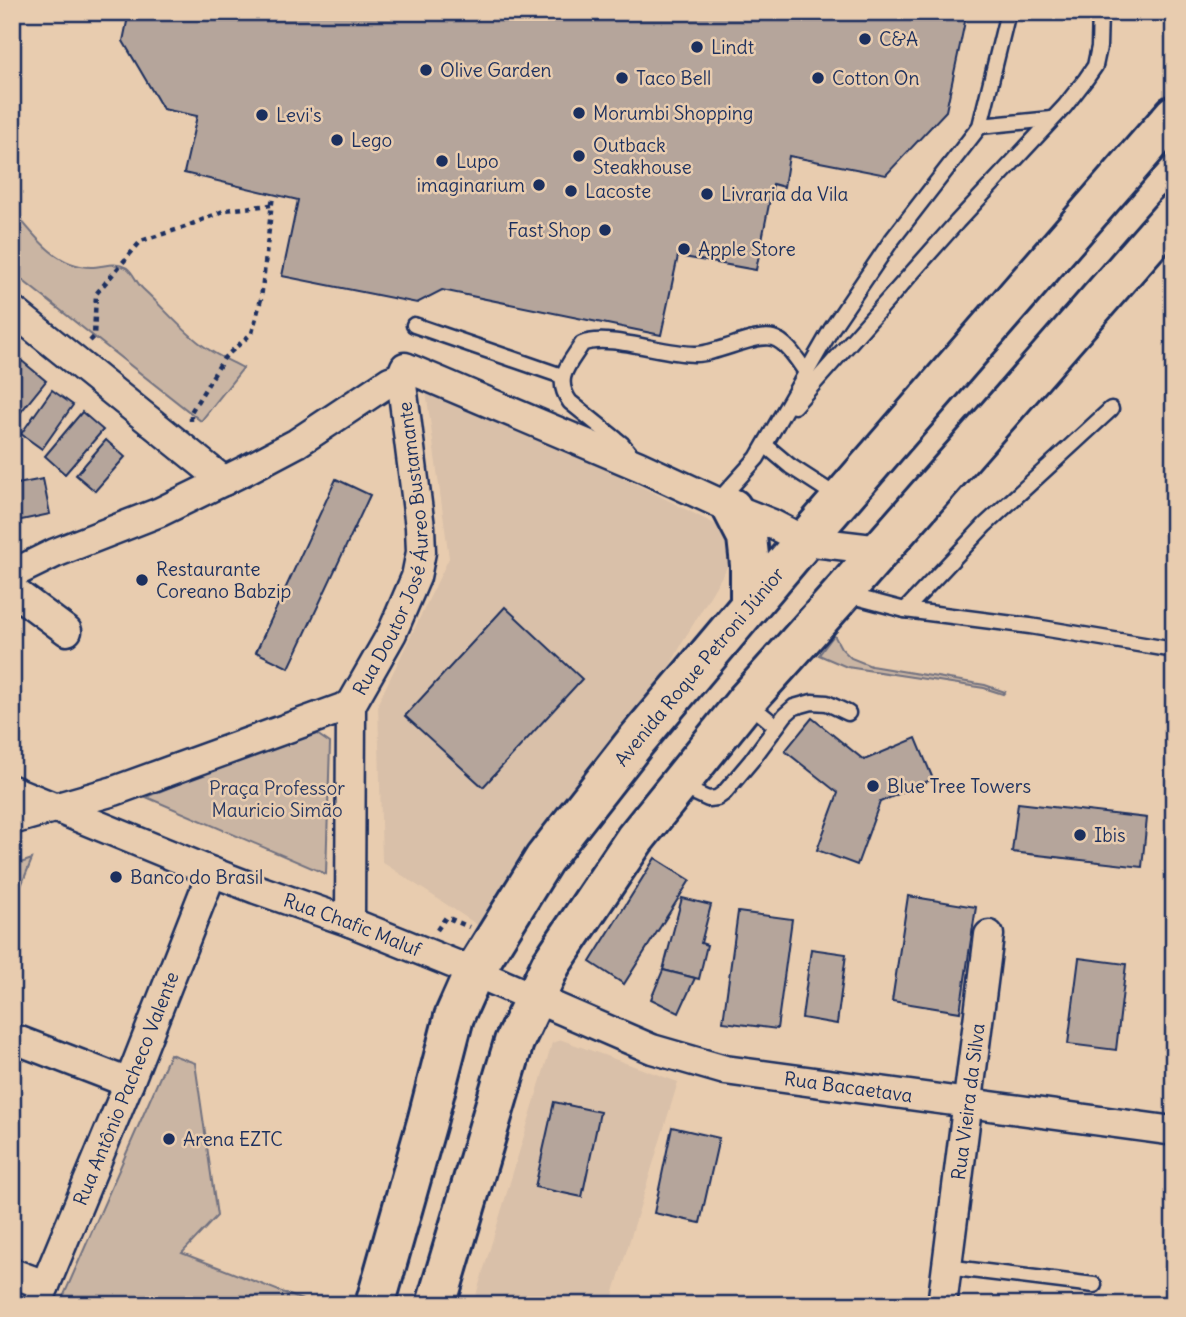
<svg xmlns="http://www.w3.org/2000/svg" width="1186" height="1317" font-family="Delius,sans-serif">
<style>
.built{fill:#d9c0a9}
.green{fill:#cab5a3;stroke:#727280;stroke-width:2}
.building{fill:#b5a59b;stroke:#1b2f5e;stroke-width:2}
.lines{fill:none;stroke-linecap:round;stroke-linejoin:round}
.lane-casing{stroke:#1b2f5e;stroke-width:19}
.street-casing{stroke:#1b2f5e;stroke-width:33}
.primary-casing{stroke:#1b2f5e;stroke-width:44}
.path{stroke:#1b2f5e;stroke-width:4.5;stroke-dasharray:5 5;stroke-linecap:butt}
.lane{stroke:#e8ccaf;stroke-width:14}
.street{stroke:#e8ccaf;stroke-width:28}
.primary{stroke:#e8ccaf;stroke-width:38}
.poi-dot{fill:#1b2f5e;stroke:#e8ccaf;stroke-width:2.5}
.labels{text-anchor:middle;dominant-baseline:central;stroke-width:5;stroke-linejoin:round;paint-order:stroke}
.poi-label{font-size:19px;fill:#1b2f5e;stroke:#e8ccaf;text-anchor:start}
.street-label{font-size:19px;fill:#1b2f5e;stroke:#e8ccaf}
.park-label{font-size:19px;fill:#2c3c65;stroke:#e8ccaf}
</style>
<rect width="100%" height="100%" fill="#e8ccaf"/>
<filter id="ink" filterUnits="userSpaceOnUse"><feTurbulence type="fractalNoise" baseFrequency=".0143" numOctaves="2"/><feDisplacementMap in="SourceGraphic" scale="14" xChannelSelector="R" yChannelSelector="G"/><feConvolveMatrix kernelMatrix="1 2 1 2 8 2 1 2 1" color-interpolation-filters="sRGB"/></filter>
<g filter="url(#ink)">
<g class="built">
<polygon points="426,391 593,462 744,539 685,638 632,737 629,749 479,926 382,862 378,703 449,558"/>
<polygon points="562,1040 678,1082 610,1305 473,1305 552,1043"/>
</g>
<g class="green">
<path d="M12,209C33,234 55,267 91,267C104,267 114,261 127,268C134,273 136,283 143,289C164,308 182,331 205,347C217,356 230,361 243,368L201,421L12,272Z"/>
<polygon points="834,635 841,648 851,658 871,666 985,685 1005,692 1003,694 984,688 847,667 819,655"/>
<polygon points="311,730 330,743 326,874 146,797"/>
<polygon points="32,859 12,908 12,866"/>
<polygon points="170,1054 195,1063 217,1216 182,1253 315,1305 60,1304"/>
</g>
<g class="building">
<polygon points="129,12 967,12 946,111 886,175 789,156 784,187 773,184 756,270 678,256 661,335 442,290 417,303 282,276 298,200 184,173 197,116 163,109 123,41"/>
<polygon points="22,361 46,381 12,423 12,373"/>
<polygon points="52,390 73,405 42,449 21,434"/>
<polygon points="82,412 103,430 65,474 45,456"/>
<polygon points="106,440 125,457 95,491 76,475"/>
<polygon points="43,479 50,514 12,522 12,485"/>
<polygon points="336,479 370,495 289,668 256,652"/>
<polygon points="505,607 582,679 483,787 405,716"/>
<polygon points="812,718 864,760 916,738 933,779 880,802 857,865 817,850 838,793 785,751"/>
<polygon points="1018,803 1147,818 1142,867 1012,852"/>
<polygon points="655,858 690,880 624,984 590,962"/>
<polygon points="908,896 976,907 960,1012 892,1001"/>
<polygon points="682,898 711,905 701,943 707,945 699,979 663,970"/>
<polygon points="738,912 792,919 777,1029 723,1022"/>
<polygon points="811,949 846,954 837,1024 802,1018"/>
<polygon points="1079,958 1126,964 1116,1050 1068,1044"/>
<polygon points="663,970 695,978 679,1013 651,999"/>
<polygon points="554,1102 600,1112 582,1197 535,1187"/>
<polygon points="672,1127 719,1138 700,1223 654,1213"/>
</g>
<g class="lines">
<defs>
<g id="lane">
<polyline points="980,126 1052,119"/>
<polyline points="414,325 562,376"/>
<polyline points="794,406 957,222 1065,106 1086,79 1095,66 1099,47 1100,12"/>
<polyline points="765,445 790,466 841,499"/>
<path d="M632,456L622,444L570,402C553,378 569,365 582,344C607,333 663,354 694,354C715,355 755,333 773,338C787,342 798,361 806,372"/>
<polyline points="717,502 757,458 832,328 891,241 980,126 1008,12"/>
<polyline points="848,595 905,610 1030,626 1174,650"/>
<polyline points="905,610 985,525 1111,409"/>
<polyline points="747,702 776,726"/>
<polyline points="680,786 708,799 717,798 724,793 751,761 785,715 794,707 812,702 827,703 848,713"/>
<polyline points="946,1267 1094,1285"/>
</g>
<g id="street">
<polyline points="12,310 224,481"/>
<polyline points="12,574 55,553 160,512 246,470 297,443 390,381 401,377"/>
<polyline points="12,590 67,631"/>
<path id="s1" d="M12,790L212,872L256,889L350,922L474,972L652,1049L725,1070L1174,1131"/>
<path id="s2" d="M12,820L114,791L351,705L392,633L416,577L421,552L420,527L401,377L405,367L639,466L717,502L770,523L805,541L881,550"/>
<polyline points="350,922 351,705"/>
<polyline points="12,1038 129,1083"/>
<polyline points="12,1273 45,1285"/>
<path id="s3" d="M37,1305L129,1083L212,872"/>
<path id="s4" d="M942,1305L989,935"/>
</g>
<g id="primary">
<polyline points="732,508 747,537 750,565 750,605"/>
<path id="s5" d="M375,1305L427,1122L454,1017L474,972L544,859L636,741L794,553L1174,115"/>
<polyline points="436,1305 514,1042 551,964 612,873 635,839 746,701 847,588 1174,214"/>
</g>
</defs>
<use href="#lane" class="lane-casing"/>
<use href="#street" class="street-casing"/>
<use href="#primary" class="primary-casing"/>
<g class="path">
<polyline points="90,341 94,337 96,294 141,241 185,227 226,210 271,205"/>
<polyline points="191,421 191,412 224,358 252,333 261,299 273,194"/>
<polyline points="437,930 446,917 469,927"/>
</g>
<use href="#lane" class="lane"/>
<use href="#street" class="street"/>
<use href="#primary" class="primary"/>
</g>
</g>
<g class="poi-dot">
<circle cx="865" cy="39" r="7"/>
<circle cx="697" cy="47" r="7"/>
<circle cx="426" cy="70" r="7"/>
<circle cx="622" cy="78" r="7"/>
<circle cx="818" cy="78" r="7"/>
<circle cx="579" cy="113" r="7"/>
<circle cx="262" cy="115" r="7"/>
<circle cx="337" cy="140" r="7"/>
<circle cx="579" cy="156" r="7"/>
<circle cx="442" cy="161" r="7"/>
<circle cx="539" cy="185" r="7"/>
<circle cx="571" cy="191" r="7"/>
<circle cx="707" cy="194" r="7"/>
<circle cx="605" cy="230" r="7"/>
<circle cx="684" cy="249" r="7"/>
<circle cx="142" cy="580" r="7"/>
<circle cx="873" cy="786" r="7"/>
<circle cx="1080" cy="835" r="7"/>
<circle cx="116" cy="877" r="7"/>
<circle cx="169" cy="1139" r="7"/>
</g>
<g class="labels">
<g class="poi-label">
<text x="879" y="39">C&amp;A</text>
<text x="711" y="47">Lindt</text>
<text x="440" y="70">Olive Garden</text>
<text x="636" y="78">Taco Bell</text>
<text x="832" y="78">Cotton On</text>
<text x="593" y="113">Morumbi Shopping</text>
<text x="276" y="115">Levi's</text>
<text x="351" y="140">Lego</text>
<text x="593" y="145">Outback<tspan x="593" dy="22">Steakhouse</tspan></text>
<text x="456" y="161">Lupo</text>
<text x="525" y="185" text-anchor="end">imaginarium</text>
<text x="585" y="191">Lacoste</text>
<text x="721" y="194">Livraria da Vila</text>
<text x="591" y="230" text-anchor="end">Fast Shop</text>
<text x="698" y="249">Apple Store</text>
<text x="156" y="569">Restaurante<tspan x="156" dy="22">Coreano Babzip</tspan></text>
<text x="887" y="786">Blue Tree Towers</text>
<text x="1094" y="835">Ibis</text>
<text x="130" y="877">Banco do Brasil</text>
<text x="183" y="1139">Arena EZTC</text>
</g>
<g class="street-label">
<text stroke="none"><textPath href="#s2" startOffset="525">Rua Doutor José Áureo Bustamante</textPath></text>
<text stroke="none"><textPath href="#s5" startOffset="728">Avenida Roque Petroni Júnior</textPath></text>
<text stroke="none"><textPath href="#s1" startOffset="366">Rua Chafic Maluf</textPath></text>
<text stroke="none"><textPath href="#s1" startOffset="891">Rua Bacaetava</textPath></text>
<text stroke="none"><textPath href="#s3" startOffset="234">Rua Antônio Pacheco Valente</textPath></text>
<text stroke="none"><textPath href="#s4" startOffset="205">Rua Vieira da Silva</textPath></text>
</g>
<g class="park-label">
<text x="277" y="788">Praça Professor<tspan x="277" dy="22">Mauricio Simão</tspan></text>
</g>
</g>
<rect width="1186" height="1317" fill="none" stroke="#e8ccaf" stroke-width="42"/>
<rect x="21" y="21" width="1144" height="1275" fill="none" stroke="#1b2f5e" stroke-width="2.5" filter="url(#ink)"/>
</svg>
